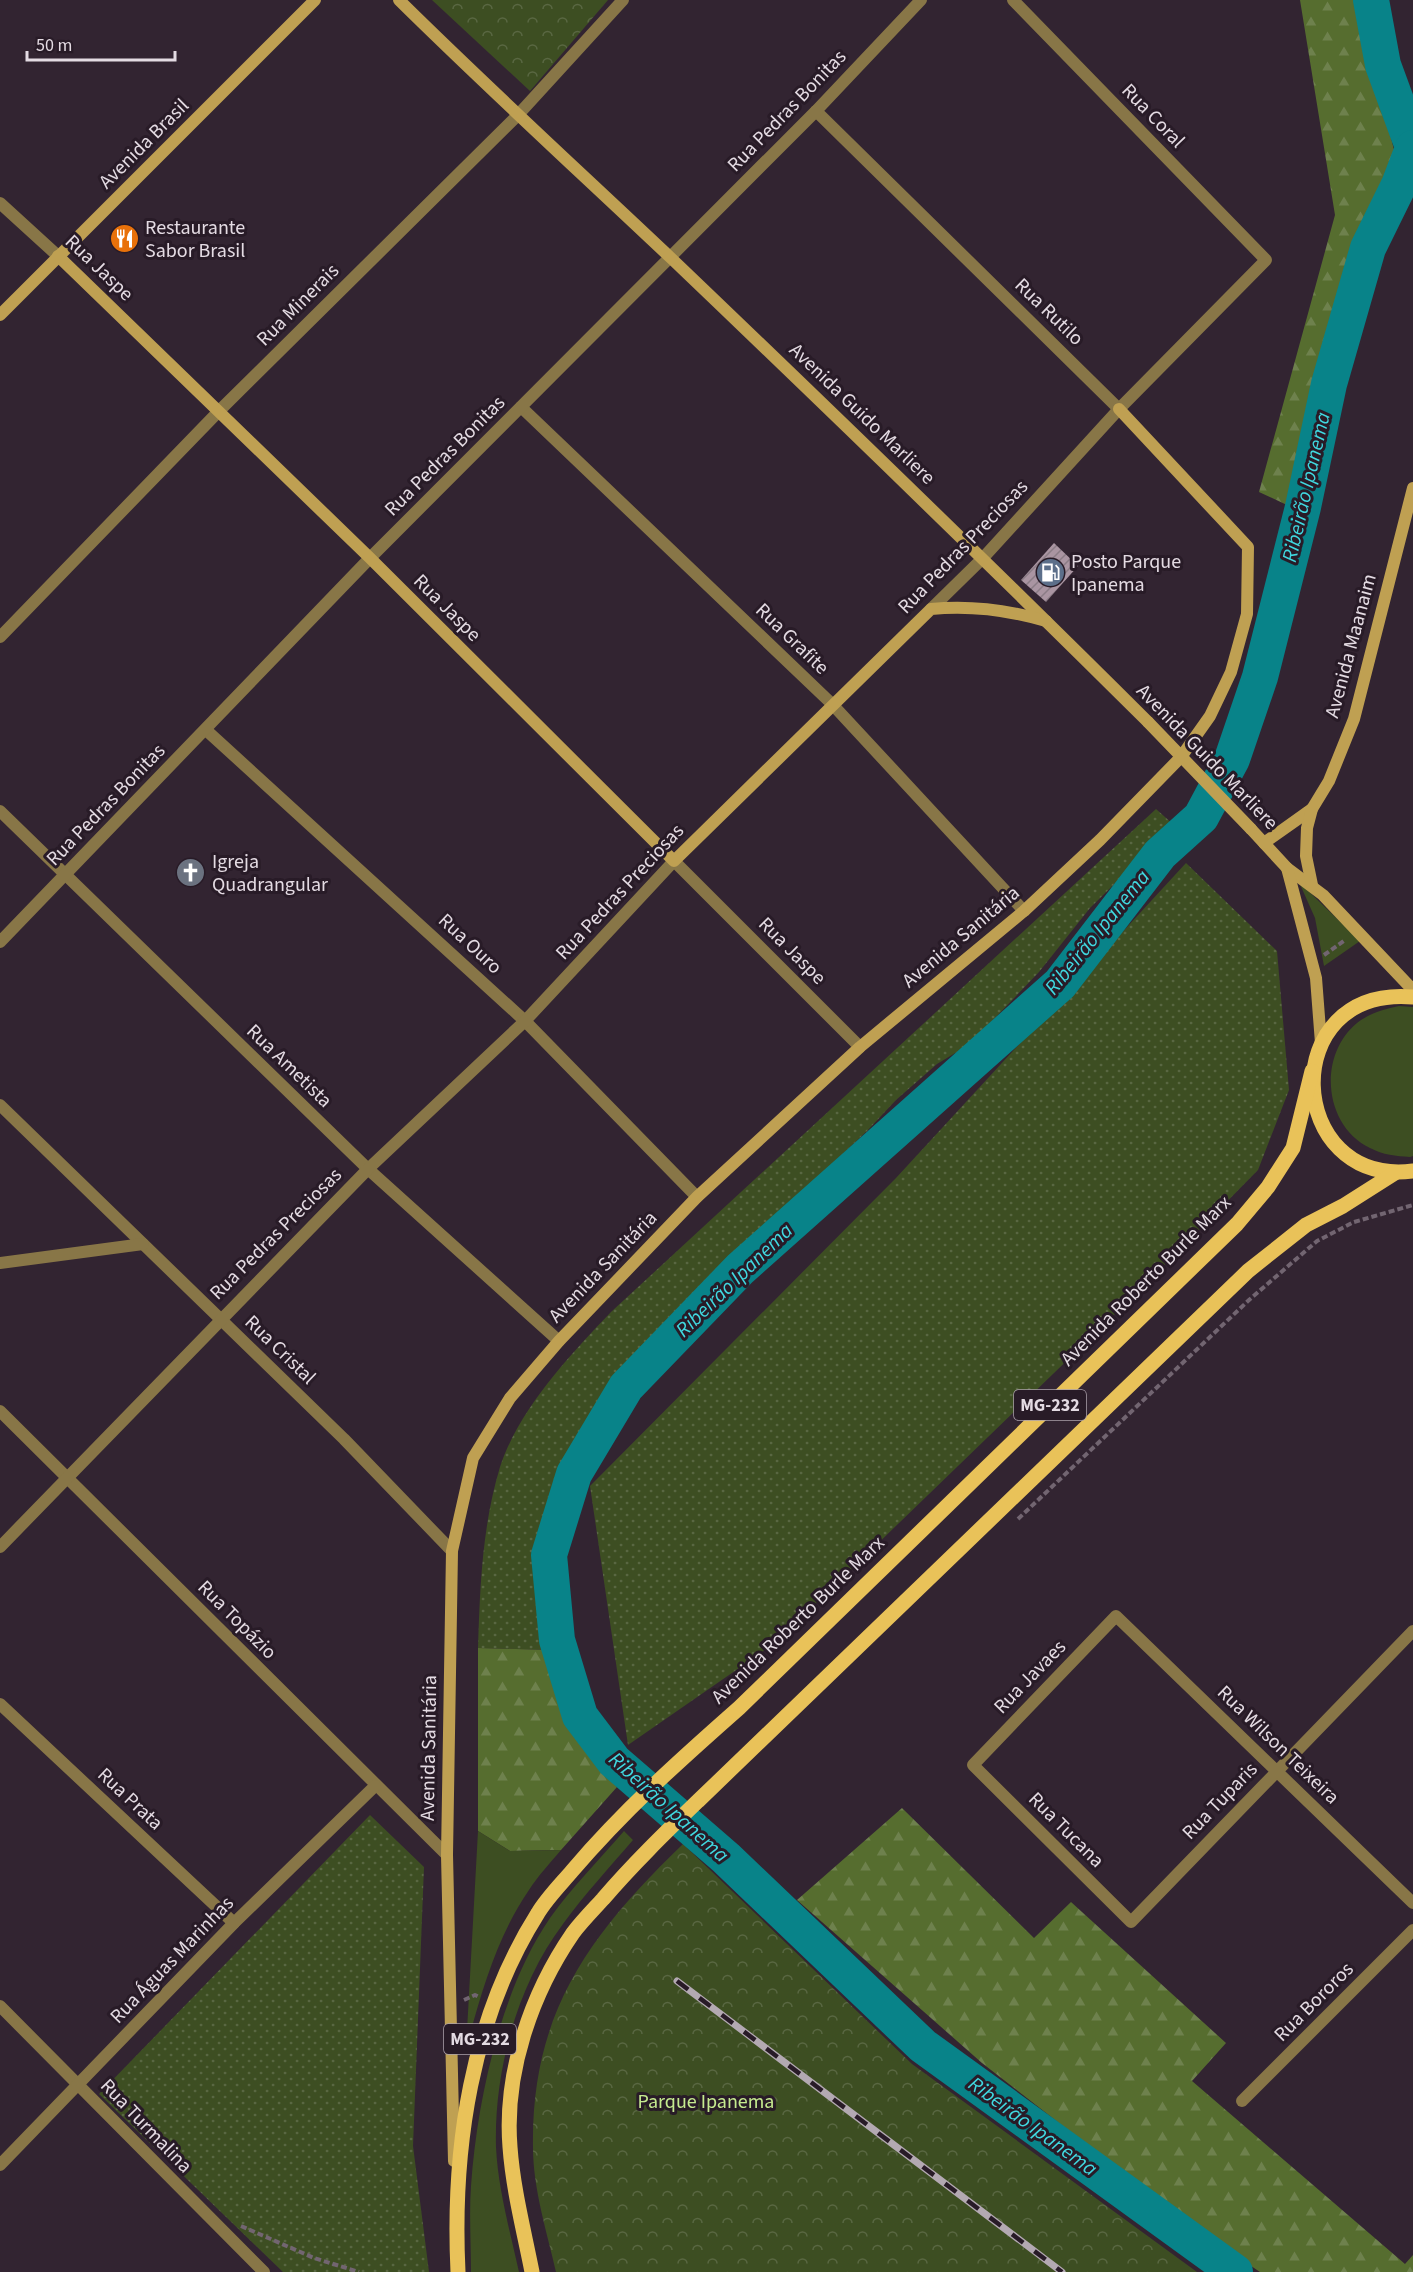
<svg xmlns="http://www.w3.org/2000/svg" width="1413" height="2272" font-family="'Source Sans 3',sans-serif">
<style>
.grass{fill:url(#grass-dots)}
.forest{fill:url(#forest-firs)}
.park{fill:url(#park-crowns)}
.garden{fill:#3d4e22}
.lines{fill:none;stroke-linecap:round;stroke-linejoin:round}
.river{stroke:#088389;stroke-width:36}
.building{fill:url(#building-hatch)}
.path{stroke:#726571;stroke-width:4;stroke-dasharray:6 3;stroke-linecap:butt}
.street{stroke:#887647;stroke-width:12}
.secondary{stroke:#bfa052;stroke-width:12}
.primary{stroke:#e9c259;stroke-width:15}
.rail-casing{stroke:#b3a9b2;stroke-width:7}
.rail{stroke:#281b27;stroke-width:4.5;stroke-dasharray:14;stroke-linecap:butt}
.secondary-bridge{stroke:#bfa052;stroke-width:12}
.labels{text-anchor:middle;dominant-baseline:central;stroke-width:6;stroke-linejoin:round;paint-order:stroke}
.shield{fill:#281b27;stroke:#aca1ab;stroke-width:1.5}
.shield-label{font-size:18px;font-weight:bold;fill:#e4dbe3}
.street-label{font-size:20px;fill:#e4dbe3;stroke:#281b27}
.poi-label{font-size:20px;fill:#e4dbe3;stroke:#281b27;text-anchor:start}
.park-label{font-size:20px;fill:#c5ea8f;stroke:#281b27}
.water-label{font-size:21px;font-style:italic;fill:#40d8e0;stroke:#281b27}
</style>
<defs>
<pattern id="grass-dots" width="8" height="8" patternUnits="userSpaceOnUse" patternTransform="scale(1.5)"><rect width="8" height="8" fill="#3d4e22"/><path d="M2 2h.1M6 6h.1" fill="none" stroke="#596742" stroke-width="1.8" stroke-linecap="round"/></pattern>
<pattern id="forest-firs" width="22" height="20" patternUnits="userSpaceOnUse" patternTransform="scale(1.5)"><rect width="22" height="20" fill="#566d2f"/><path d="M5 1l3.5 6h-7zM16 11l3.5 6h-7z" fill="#6e814d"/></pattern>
<pattern id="park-crowns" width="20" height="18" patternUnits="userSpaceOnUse" patternTransform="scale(1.5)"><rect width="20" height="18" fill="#3d4e22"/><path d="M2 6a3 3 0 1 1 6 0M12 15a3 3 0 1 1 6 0" fill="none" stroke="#596742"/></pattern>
<pattern id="building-hatch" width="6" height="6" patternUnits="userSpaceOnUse" patternTransform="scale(1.5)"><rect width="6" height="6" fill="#aa95a2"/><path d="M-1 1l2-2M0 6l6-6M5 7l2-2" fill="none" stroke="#8b7c86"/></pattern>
</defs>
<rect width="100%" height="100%" fill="#322431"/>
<g class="grass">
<path d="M1156,809L1174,825L1090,908L1039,972L970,1044L937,1064L896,1100L867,1131L669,1317L634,1356L598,1412L566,1467L544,1524L535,1566L537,1609L547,1650L478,1648C480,1587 482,1527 500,1467C519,1409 570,1355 611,1312Z"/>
<polygon points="1186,863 1277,951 1289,1090 1258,1170 1144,1286 775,1643 628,1745 590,1486 896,1178"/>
<polygon points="370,1815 424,1867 413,2146 429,2272 283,2272 99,2094"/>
</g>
<g class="forest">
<polygon points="1300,0 1357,0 1394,150 1287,505 1259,492 1335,215"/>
<polygon points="478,1648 547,1650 573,1733 617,1787 561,1850 510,1851 478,1831"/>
<polygon points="902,1808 1034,1938 1071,1902 1226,2043 1192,2081 1405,2264 1413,2255 1413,2272 1260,2272 1190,2225 982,2063 797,1900"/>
</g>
<g class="park">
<polygon points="432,0 608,0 530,91"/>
<path d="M683,1844L912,2064L1197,2272H556C547,2232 533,2189 533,2147C531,2012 590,1934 683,1844Z"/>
</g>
<g class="garden">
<polygon points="1299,882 1360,941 1324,966 1315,918"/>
<path d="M1399,1006L1413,1007V1156L1410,1157C1396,1156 1383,1155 1370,1148C1322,1125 1317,1051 1361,1020C1373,1012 1386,1009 1399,1006Z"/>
<path d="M478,1831L510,1851L561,1850C550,1863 538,1876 529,1890C496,1938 481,1994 466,2049Z"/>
<path d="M624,1831L633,1840C609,1868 584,1895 563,1924C517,1985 494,2071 496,2147C498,2189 510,2231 519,2272H471C471,2243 469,2214 471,2186C477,2100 501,1989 550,1918C572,1887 600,1859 624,1831Z"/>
</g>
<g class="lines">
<g class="river">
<polyline points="1371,0 1383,65 1413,147"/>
<polyline points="1235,2272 923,2046 726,1858 614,1761 580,1716 557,1640 549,1555 574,1474 626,1387 740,1269 1060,984 1160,854 1201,817 1232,759 1260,677 1303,507 1329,384 1368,248 1399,185 1413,148"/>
</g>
</g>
<polygon class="building" points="1054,543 1078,566 1046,602 1021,580"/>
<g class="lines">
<g class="path">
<polyline points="1324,955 1345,940"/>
<polyline points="1018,1519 1249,1300 1317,1241 1354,1222 1413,1205"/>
<polyline points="464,2000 475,1995 479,1997"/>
<polyline points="241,2226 314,2258 359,2272"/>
</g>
<g class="street">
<polyline points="816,111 1119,409"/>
<polyline points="0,203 58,256"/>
<polyline points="521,407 832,704 1024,911"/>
<polyline points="931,609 983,558 1119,409 1266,260 1013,0"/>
<polyline points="0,637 219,411 517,116 623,0"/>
<polyline points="206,730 525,1021 697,1197"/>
<polyline points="0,811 368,1169 559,1341"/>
<polyline points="0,942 370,558 816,111 921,0"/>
<polyline points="0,1105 344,1439 452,1551"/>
<polyline points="0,1263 143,1244"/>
<polyline points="0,1411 447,1855"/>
<polyline points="0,1547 368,1169 525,1021 674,861 860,1047"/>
<polyline points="1413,1631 1131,1922 973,1765 1116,1616 1413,1903"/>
<polyline points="0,1704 234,1923"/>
<polyline points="0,2006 264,2272"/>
<polyline points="1242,2101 1413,1930"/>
<polyline points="0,2165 234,1923 375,1786"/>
</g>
<g class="secondary">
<path d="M399,0C488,88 581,173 672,259C832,412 991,566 1148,722"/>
<path d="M58,256L370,558L674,861L931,609C971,605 1008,610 1046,621"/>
<polyline points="0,315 315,0"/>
<polyline points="1251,829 1287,868 1323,895 1413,990"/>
<polyline points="1264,843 1312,809"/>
<polyline points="1287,868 1316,978 1321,1043"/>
<polyline points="1312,885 1306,856 1307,828 1312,809 1329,781 1354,719 1413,488"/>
<polyline points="454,2161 447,1855 452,1551 473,1458 510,1398 559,1341 697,1197 860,1047 1024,911 1100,840 1181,757 1210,716 1231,672 1247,614 1248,547 1119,409"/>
</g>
<g class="primary">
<path d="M1413,997C1275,985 1285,1187 1413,1171"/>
<path d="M458,2272C452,2148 471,2019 538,1913C547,1898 561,1884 572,1871C623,1811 680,1760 739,1708L1237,1224L1268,1187L1293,1148L1312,1071"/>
<path d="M532,2272C524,2231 513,2189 510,2147C504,2073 531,1994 573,1933C582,1921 593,1910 603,1899C633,1864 665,1833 698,1801L1248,1271L1306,1225L1343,1206L1395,1173"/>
</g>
<defs>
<polyline id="rail" points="677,1981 1062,2272"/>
</defs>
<use href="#rail" class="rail-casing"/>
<use href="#rail" class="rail"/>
<polyline class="secondary-bridge" points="1148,722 1251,829"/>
</g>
<defs>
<symbol id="restaurant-disc" viewBox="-11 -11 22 22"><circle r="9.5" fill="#e8710a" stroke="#281b27"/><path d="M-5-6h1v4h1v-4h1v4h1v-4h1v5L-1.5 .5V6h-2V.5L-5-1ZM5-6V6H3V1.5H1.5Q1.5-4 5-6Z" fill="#fff"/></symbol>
<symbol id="fuel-disc" viewBox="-11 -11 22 22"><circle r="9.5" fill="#5c6f8a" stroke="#281b27"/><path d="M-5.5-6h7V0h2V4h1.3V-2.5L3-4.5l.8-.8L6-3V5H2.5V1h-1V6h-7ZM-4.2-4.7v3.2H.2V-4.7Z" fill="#fff"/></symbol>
<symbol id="church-disc" viewBox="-11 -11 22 22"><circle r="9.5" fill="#6b7280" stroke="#281b27"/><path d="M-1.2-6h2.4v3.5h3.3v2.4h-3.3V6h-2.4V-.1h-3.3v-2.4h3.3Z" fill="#fff"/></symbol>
</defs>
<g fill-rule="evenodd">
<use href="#restaurant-disc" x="108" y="222" width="33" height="33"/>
<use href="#fuel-disc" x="1034" y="556" width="33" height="33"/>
<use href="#church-disc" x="174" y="856" width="33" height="33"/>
</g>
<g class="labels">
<g class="shield">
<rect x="1014" y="1390" width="72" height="30" rx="4.5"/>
<rect x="444" y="2024" width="72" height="30" rx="4.5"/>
</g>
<g class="shield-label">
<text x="1050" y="1405">MG-232</text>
<text x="480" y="2039">MG-232</text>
</g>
<g class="street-label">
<text transform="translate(787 111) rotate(-46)">Rua Pedras Bonitas</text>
<text transform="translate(1153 116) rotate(46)">Rua Coral</text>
<text transform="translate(144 144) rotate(-45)">Avenida Brasil</text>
<text transform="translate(99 268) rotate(44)">Rua Jaspe</text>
<text transform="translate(298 305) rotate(-45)">Rua Minerais</text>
<text transform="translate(1049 312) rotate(44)">Rua Rutilo</text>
<text transform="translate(862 414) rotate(44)">Avenida Guido Marliere</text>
<text transform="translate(445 456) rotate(-45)">Rua Pedras Bonitas</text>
<text transform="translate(963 547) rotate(-46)">Rua Pedras Preciosas</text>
<text transform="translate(447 608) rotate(45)">Rua Jaspe</text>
<text transform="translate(792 639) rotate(44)">Rua Grafite</text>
<text transform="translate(1351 646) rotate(-75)">Avenida Maanaim</text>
<text transform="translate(1207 757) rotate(46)">Avenida Guido Marliere</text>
<text transform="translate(106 805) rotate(-46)">Rua Pedras Bonitas</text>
<text transform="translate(620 892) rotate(-47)">Rua Pedras Preciosas</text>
<text transform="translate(961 937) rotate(-40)">Avenida Sanitária</text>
<text transform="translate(470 944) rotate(43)">Rua Ouro</text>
<text transform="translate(792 951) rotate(45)">Rua Jaspe</text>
<text transform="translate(289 1066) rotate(44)">Rua Ametista</text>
<text transform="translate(276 1234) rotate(-45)">Rua Pedras Preciosas</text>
<text transform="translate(603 1267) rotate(-46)">Avenida Sanitária</text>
<text transform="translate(1146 1281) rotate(-45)">Avenida Roberto Burle Marx</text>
<text transform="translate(280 1350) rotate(44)">Rua Cristal</text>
<text transform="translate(237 1620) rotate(45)">Rua Topázio</text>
<text transform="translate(798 1620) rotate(-44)">Avenida Roberto Burle Marx</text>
<text transform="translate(1030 1677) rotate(-46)">Rua Javaes</text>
<text transform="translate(1278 1745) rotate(44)">Rua Wilson Teixeira</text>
<text transform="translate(429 1748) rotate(-89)">Avenida Sanitária</text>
<text transform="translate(130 1799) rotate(43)">Rua Prata</text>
<text transform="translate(1220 1801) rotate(-46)">Rua Tuparis</text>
<text transform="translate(1066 1830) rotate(45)">Rua Tucana</text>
<text transform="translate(172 1960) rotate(-46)">Rua Águas Marinhas</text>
<text transform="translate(1314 2002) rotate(-45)">Rua Bororos</text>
<text transform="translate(146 2126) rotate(46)">Rua Turmalina</text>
</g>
<g class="poi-label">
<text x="145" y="228">Restaurante<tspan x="145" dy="23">Sabor Brasil</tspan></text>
<text x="1071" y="562">Posto Parque<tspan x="1071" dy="23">Ipanema</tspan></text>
<text x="212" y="862">Igreja<tspan x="212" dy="23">Quadrangular</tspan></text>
</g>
<g class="park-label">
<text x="706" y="2102">Parque Ipanema</text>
</g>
<g class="water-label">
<text transform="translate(1306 487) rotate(-77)">Ribeirão Ipanema</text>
<text transform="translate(1097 932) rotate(-51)">Ribeirão Ipanema</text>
<text transform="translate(734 1280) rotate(-44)">Ribeirão Ipanema</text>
<text transform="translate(669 1807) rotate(42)">Ribeirão Ipanema</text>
<text transform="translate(1033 2126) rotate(36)">Ribeirão Ipanema</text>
</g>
</g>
<path d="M27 51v9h148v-9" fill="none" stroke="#e4dbe3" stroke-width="3"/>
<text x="36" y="51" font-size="18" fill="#e4dbe3" stroke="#281b27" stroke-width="4.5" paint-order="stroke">50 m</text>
</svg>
